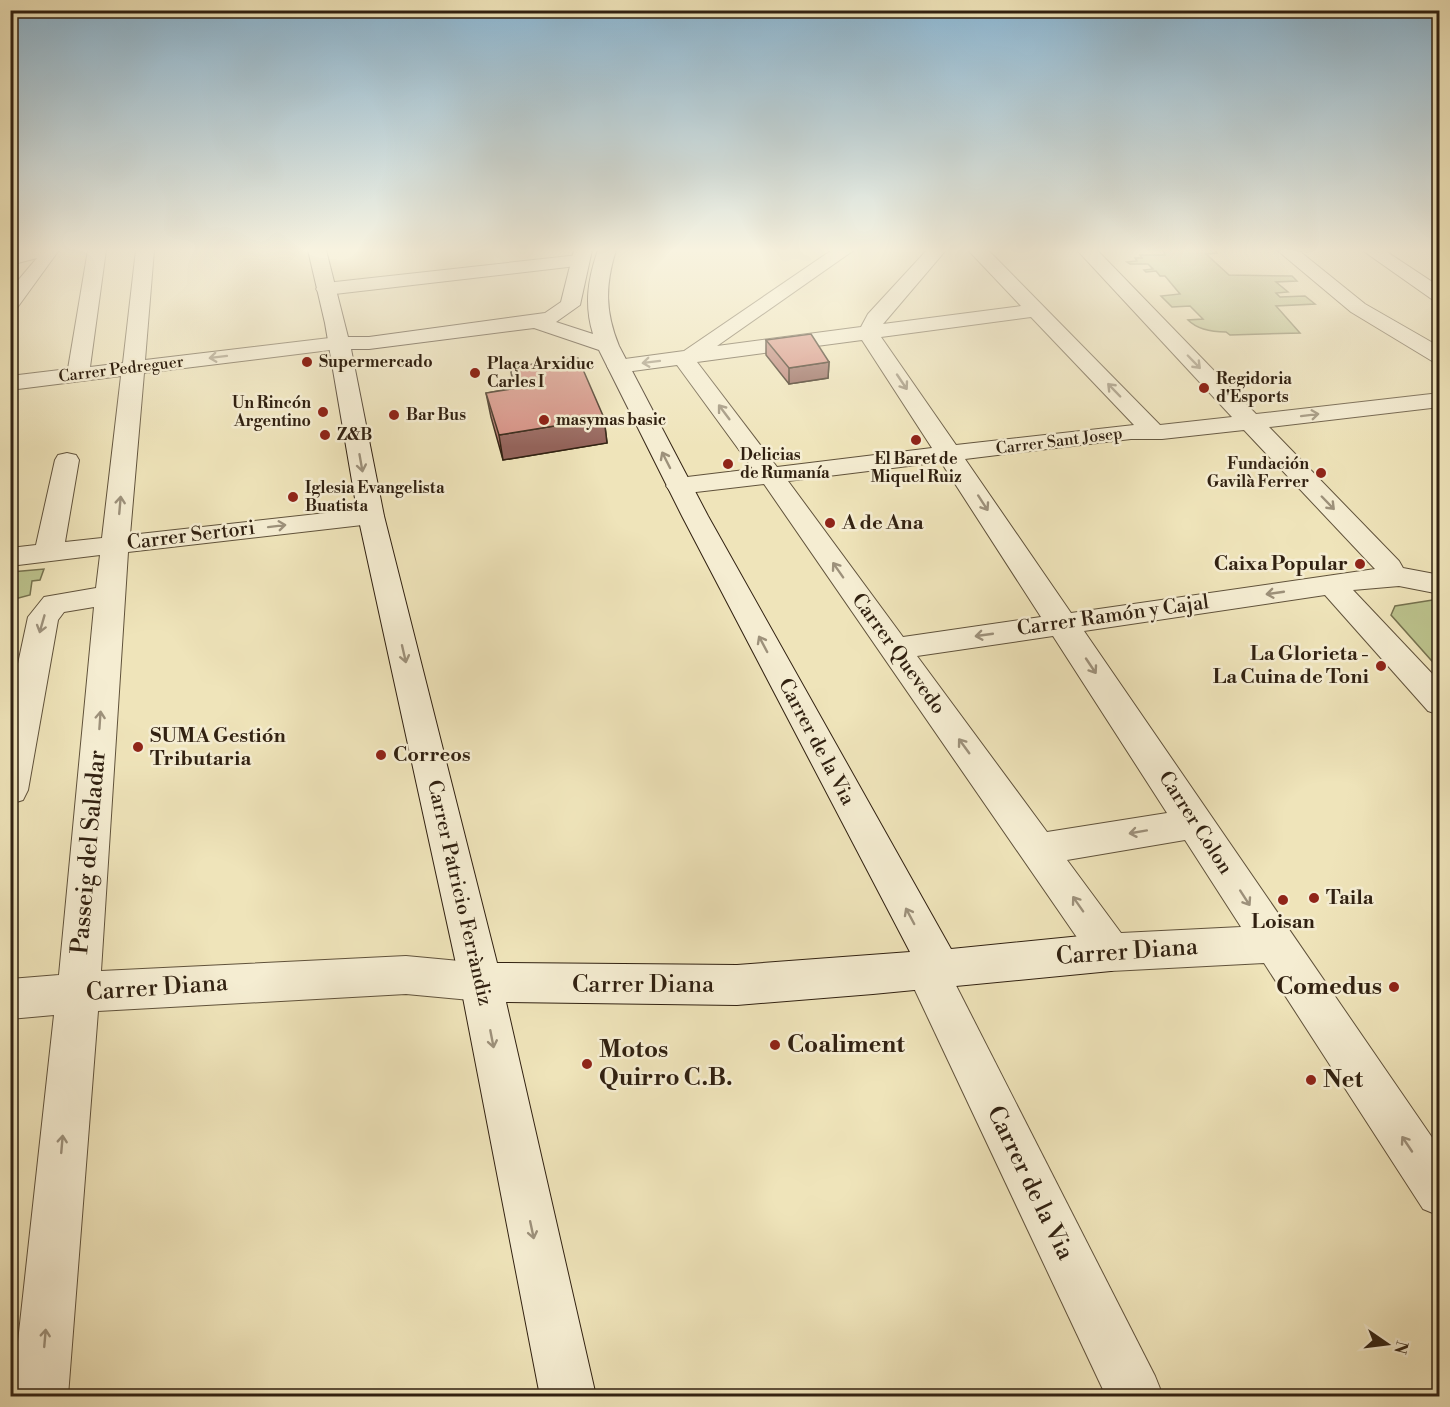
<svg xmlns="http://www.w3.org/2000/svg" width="1450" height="1407" font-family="'Libre Bodoni',serif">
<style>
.green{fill:#bcc38d;stroke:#76724f;stroke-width:1.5}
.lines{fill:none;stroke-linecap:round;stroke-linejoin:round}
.street-casing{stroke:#60523b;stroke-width:2}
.secondary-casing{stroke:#312111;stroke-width:2}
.street{fill:#f5edd2;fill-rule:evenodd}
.secondary{fill:#f5edd2;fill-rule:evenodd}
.wall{fill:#b6796f;stroke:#312111;stroke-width:1.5}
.shaded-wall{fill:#94635a;stroke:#312111;stroke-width:1.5}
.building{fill:#d48d81;stroke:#312111;stroke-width:1.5}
.oneway{stroke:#9d917b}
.poi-dot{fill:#8f2418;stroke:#f5edd2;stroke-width:2}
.labels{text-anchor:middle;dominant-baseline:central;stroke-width:5;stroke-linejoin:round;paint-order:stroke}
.far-poi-label{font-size:16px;font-weight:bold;fill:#312111;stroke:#f5edd2;text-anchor:start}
.far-street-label{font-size:16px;fill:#312111;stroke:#f5edd2}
.poi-label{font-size:20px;font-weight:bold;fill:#312111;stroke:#f5edd2;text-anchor:start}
.street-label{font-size:20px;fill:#312111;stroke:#f5edd2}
.near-street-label{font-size:24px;fill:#312111;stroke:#f5edd2}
.near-poi-label{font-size:24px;font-weight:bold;fill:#312111;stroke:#f5edd2;text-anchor:start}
</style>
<rect width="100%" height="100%" fill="#efe4ba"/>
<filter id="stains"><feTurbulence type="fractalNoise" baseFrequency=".00333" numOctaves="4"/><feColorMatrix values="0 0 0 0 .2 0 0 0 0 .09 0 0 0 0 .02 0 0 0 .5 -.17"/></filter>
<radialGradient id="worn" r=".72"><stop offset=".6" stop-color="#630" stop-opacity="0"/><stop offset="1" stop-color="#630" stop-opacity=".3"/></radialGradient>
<g class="green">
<path d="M1163,250H1215L1217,253L1206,254L1229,275L1292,276L1297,281L1276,282L1288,292L1276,293L1280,297L1305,296L1315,304L1276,306L1300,333L1230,335L1226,332C1212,332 1198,330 1188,320L1203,319L1190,306L1172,307L1161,296L1180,294L1165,276H1160L1156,271L1146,272L1144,270L1153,269L1148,264H1130L1127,262L1137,261L1135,258H1142L1140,255H1165Z"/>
<polygon points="44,569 40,580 32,581 30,595 11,600 11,572"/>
<polygon points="1439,599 1440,599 1439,669 1391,615 1395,606"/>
</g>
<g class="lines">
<defs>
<g id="street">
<polygon points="22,250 59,250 17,308 10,310 10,290 37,258 10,265 10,254"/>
<polygon points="88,250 106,250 90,367 123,363 136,250 154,250 145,360 338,337 345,339 349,343 345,347 338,349 144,373 130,535 371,508 380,510 384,516 380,522 371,524 128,552 101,971 406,956 481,963 496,968 502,982 496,996 481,1001 406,994 98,1011 68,1396 12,1396 54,1015 10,1019 10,979 59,975 94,607 64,612 58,620 28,790 23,800 10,804 10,701 28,617 44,597 96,588 100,555 10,566 10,548 36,545 55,460 58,455 67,453 76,455 79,460 65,542 102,538 121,376 10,390 10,376 68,369"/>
<path d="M832,250H854L717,346L861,327L868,314L927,250H946L883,324L1021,306L968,250H988L1160,425L1232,417L1077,250H1097L1256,414L1440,393V407L1269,427L1399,561L1403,568L1440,575V594L1399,586L1353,590L1440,682V715L1428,711L1325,595L1084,631L1440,1149V1216L1423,1209L1264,963L1111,971L1096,965L764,484L679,494L670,491L666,486L670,481L679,478L753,469L677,365L618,373L610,371L607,366L610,361L684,351ZM1031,317L1134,425L956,445L881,337ZM862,340L932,448L777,467L697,362ZM1244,430L1375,569L1071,613L965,459L1131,439H1162ZM941,462L1041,617L903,637L788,481ZM1053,636L1167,813L1047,832L917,656ZM1185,840L1241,927L1121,933L1067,860Z"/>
<polygon points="1277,250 1298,250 1365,304 1440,347 1440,362 1432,361 1351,312"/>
<polygon points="1362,250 1384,250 1440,287 1440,302 1433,300"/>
<polygon points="579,255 585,257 588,261 585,265 326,295 319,293 316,289 319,285 326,283"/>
<polygon points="926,950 941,956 1155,1376 1163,1396 1106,1396 905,969 911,956"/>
</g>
<path id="secondary" d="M308,250H326L348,337H369L545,313L561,302L574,250H592L580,305L556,322L593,334C584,304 588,279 598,250H616C605,285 605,312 619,346L708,516L951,949L1111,933L1126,939L1132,952L1126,965L1111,971L873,994L737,1005L506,1002L596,1396H540L460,982L358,516L325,323ZM534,328L599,350L682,516L910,952L737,965L497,963L384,516L351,349H369Z"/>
</defs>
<use href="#street" class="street-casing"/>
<use href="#secondary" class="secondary-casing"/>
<use href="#street" class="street"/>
<use href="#secondary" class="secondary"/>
</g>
<g class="wall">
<polygon points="766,340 829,362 828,378 789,384 766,355"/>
<polygon points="510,367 604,418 607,443 503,460 491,417 486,393 514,388"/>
</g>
<g class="shaded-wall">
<polygon points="829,362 828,378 789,384 789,368"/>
<polygon points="604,418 607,443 503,460 499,435"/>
</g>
<g class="building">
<polygon points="811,334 829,362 789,368 766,340"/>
<polygon points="578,358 604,418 499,435 486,393 517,388 510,367"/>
</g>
<defs><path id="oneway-shaft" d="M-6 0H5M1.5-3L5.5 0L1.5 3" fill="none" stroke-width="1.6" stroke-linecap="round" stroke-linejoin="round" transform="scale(1.5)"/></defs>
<g class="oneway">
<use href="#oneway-shaft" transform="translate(218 357) rotate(173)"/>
<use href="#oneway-shaft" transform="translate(651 362) rotate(173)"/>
<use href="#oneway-shaft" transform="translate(1194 362) rotate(46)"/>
<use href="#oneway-shaft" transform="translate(902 382) rotate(56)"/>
<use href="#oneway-shaft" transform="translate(1114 390) rotate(-134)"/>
<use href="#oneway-shaft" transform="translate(724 412) rotate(-127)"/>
<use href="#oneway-shaft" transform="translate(1310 415) rotate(-7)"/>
<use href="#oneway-shaft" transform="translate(666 460) rotate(-117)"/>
<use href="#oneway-shaft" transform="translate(361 463) rotate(80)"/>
<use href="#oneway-shaft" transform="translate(983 503) rotate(57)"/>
<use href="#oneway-shaft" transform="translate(1328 503) rotate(46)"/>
<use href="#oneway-shaft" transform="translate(120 505) rotate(-85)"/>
<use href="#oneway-shaft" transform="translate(277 526) rotate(-7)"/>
<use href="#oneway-shaft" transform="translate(838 570) rotate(-125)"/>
<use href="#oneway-shaft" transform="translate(1275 593) rotate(172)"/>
<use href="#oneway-shaft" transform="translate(42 624) rotate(106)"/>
<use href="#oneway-shaft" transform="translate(984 635) rotate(172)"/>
<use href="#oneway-shaft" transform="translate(763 644) rotate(-118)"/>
<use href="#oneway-shaft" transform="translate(404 654) rotate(77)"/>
<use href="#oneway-shaft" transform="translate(1091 666) rotate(56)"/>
<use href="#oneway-shaft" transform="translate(100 720) rotate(-86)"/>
<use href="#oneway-shaft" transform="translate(964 746) rotate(-126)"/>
<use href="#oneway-shaft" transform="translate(1138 832) rotate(170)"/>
<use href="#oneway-shaft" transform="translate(1245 898) rotate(57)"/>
<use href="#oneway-shaft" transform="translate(1078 904) rotate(-125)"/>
<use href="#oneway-shaft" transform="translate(910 916) rotate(-118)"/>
<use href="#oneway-shaft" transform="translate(492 1039) rotate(79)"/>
<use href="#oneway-shaft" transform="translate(62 1144) rotate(-85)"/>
<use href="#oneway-shaft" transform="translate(1407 1144) rotate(-124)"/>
<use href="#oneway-shaft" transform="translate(532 1230) rotate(78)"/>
<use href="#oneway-shaft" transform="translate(45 1338) rotate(-85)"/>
</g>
<linearGradient id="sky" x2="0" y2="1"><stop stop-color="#8ab7d5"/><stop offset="0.56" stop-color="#f8f3e0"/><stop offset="1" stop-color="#f8f3e0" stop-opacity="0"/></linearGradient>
<rect width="1450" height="447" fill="url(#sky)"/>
<g class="poi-dot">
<circle cx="307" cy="362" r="6"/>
<circle cx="475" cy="373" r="6"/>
<circle cx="1204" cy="388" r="6"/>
<circle cx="323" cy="412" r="6"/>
<circle cx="394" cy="415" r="6"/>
<circle cx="544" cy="420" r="6"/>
<circle cx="325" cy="435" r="6"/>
<circle cx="916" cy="440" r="6"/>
<circle cx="728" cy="464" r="6"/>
<circle cx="1321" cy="473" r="6"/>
<circle cx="293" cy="497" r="6"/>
<circle cx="830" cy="523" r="6"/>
<circle cx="1360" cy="564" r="6"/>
<circle cx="1381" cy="666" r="6"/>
<circle cx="138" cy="747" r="6"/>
<circle cx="381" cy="755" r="6"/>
<circle cx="1314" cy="898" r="6"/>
<circle cx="1283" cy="900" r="6"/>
<circle cx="1394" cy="987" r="6"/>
<circle cx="775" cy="1045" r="6"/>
<circle cx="587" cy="1064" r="6"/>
<circle cx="1311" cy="1080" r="6"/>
</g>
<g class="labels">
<g class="far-poi-label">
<text x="319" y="362">Supermercado</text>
<text x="487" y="364">Plaça Arxiduc<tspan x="487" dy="18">Carles I</tspan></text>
<text x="1216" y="379">Regidoria<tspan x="1216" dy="18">d'Esports</tspan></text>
<text x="311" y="403" text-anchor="end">Un Rincón<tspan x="311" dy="18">Argentino</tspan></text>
<text x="406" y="415">Bar Bus</text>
<text x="556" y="420">masymas basic</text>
<text x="337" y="435">Z&amp;B</text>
<text x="740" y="455">Delicias<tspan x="740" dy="18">de Rumanía</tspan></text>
<text x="916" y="459" text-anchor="middle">El Baret de<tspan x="916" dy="18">Miquel Ruiz</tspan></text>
<text x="1309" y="464" text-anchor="end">Fundación<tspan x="1309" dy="18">Gavilà Ferrer</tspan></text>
<text x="305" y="488">Iglesia Evangelista<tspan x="305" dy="18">Buatista</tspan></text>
</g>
<g class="far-street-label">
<text transform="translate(121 369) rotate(-7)">Carrer Pedreguer</text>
<text transform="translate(1059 441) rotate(-7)">Carrer Sant Josep</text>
</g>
<g class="poi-label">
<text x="842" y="523">A de Ana</text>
<text x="1348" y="564" text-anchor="end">Caixa Popular</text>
<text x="1369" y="654" text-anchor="end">La Glorieta -<tspan x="1369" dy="23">La Cuina de Toni</tspan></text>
<text x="150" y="736">SUMA Gestión<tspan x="150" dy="23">Tributaria</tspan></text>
<text x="393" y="755">Correos</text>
<text x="1326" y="898">Taila</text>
<text x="1283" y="922" text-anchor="middle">Loisan</text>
</g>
<g class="street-label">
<text transform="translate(191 536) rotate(-7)">Carrer Sertori</text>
<text transform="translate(1113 616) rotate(-8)">Carrer Ramón y Cajal</text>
<text transform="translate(898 654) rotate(54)">Carrer Quevedo</text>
<text transform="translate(816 742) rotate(62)">Carrer de la Via</text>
<text transform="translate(1195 823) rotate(57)">Carrer Colon</text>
<text transform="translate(459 893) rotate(77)">Carrer Patricio Ferràndiz</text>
</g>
<g class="near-street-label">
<text transform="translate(89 852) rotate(-85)">Passeig del Saladar</text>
<text transform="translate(1127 952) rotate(-4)">Carrer Diana</text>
<text x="643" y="985">Carrer Diana</text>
<text transform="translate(157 988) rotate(-4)">Carrer Diana</text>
<text transform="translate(1030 1183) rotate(64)">Carrer de la Via</text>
</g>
<g class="near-poi-label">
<text x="1382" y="987" text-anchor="end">Comedus</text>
<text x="787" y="1045">Coaliment</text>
<text x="599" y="1050">Motos<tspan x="599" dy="28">Quirro C.B.</tspan></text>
<text x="1323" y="1080">Net</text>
</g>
</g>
<rect width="1450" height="1407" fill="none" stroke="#efe4ba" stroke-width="36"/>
<rect x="12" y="12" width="1426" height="1383" fill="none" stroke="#312111" stroke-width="3"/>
<rect x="18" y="18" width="1414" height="1371" fill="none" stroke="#312111" stroke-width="1.5"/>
<g transform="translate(1387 1344) rotate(104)" stroke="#f5edd2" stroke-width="4.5" paint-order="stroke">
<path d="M0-4.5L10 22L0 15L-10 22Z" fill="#312111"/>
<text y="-9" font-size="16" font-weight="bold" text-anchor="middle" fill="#312111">N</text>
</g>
<rect width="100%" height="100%" filter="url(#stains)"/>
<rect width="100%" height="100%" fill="url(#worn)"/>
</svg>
